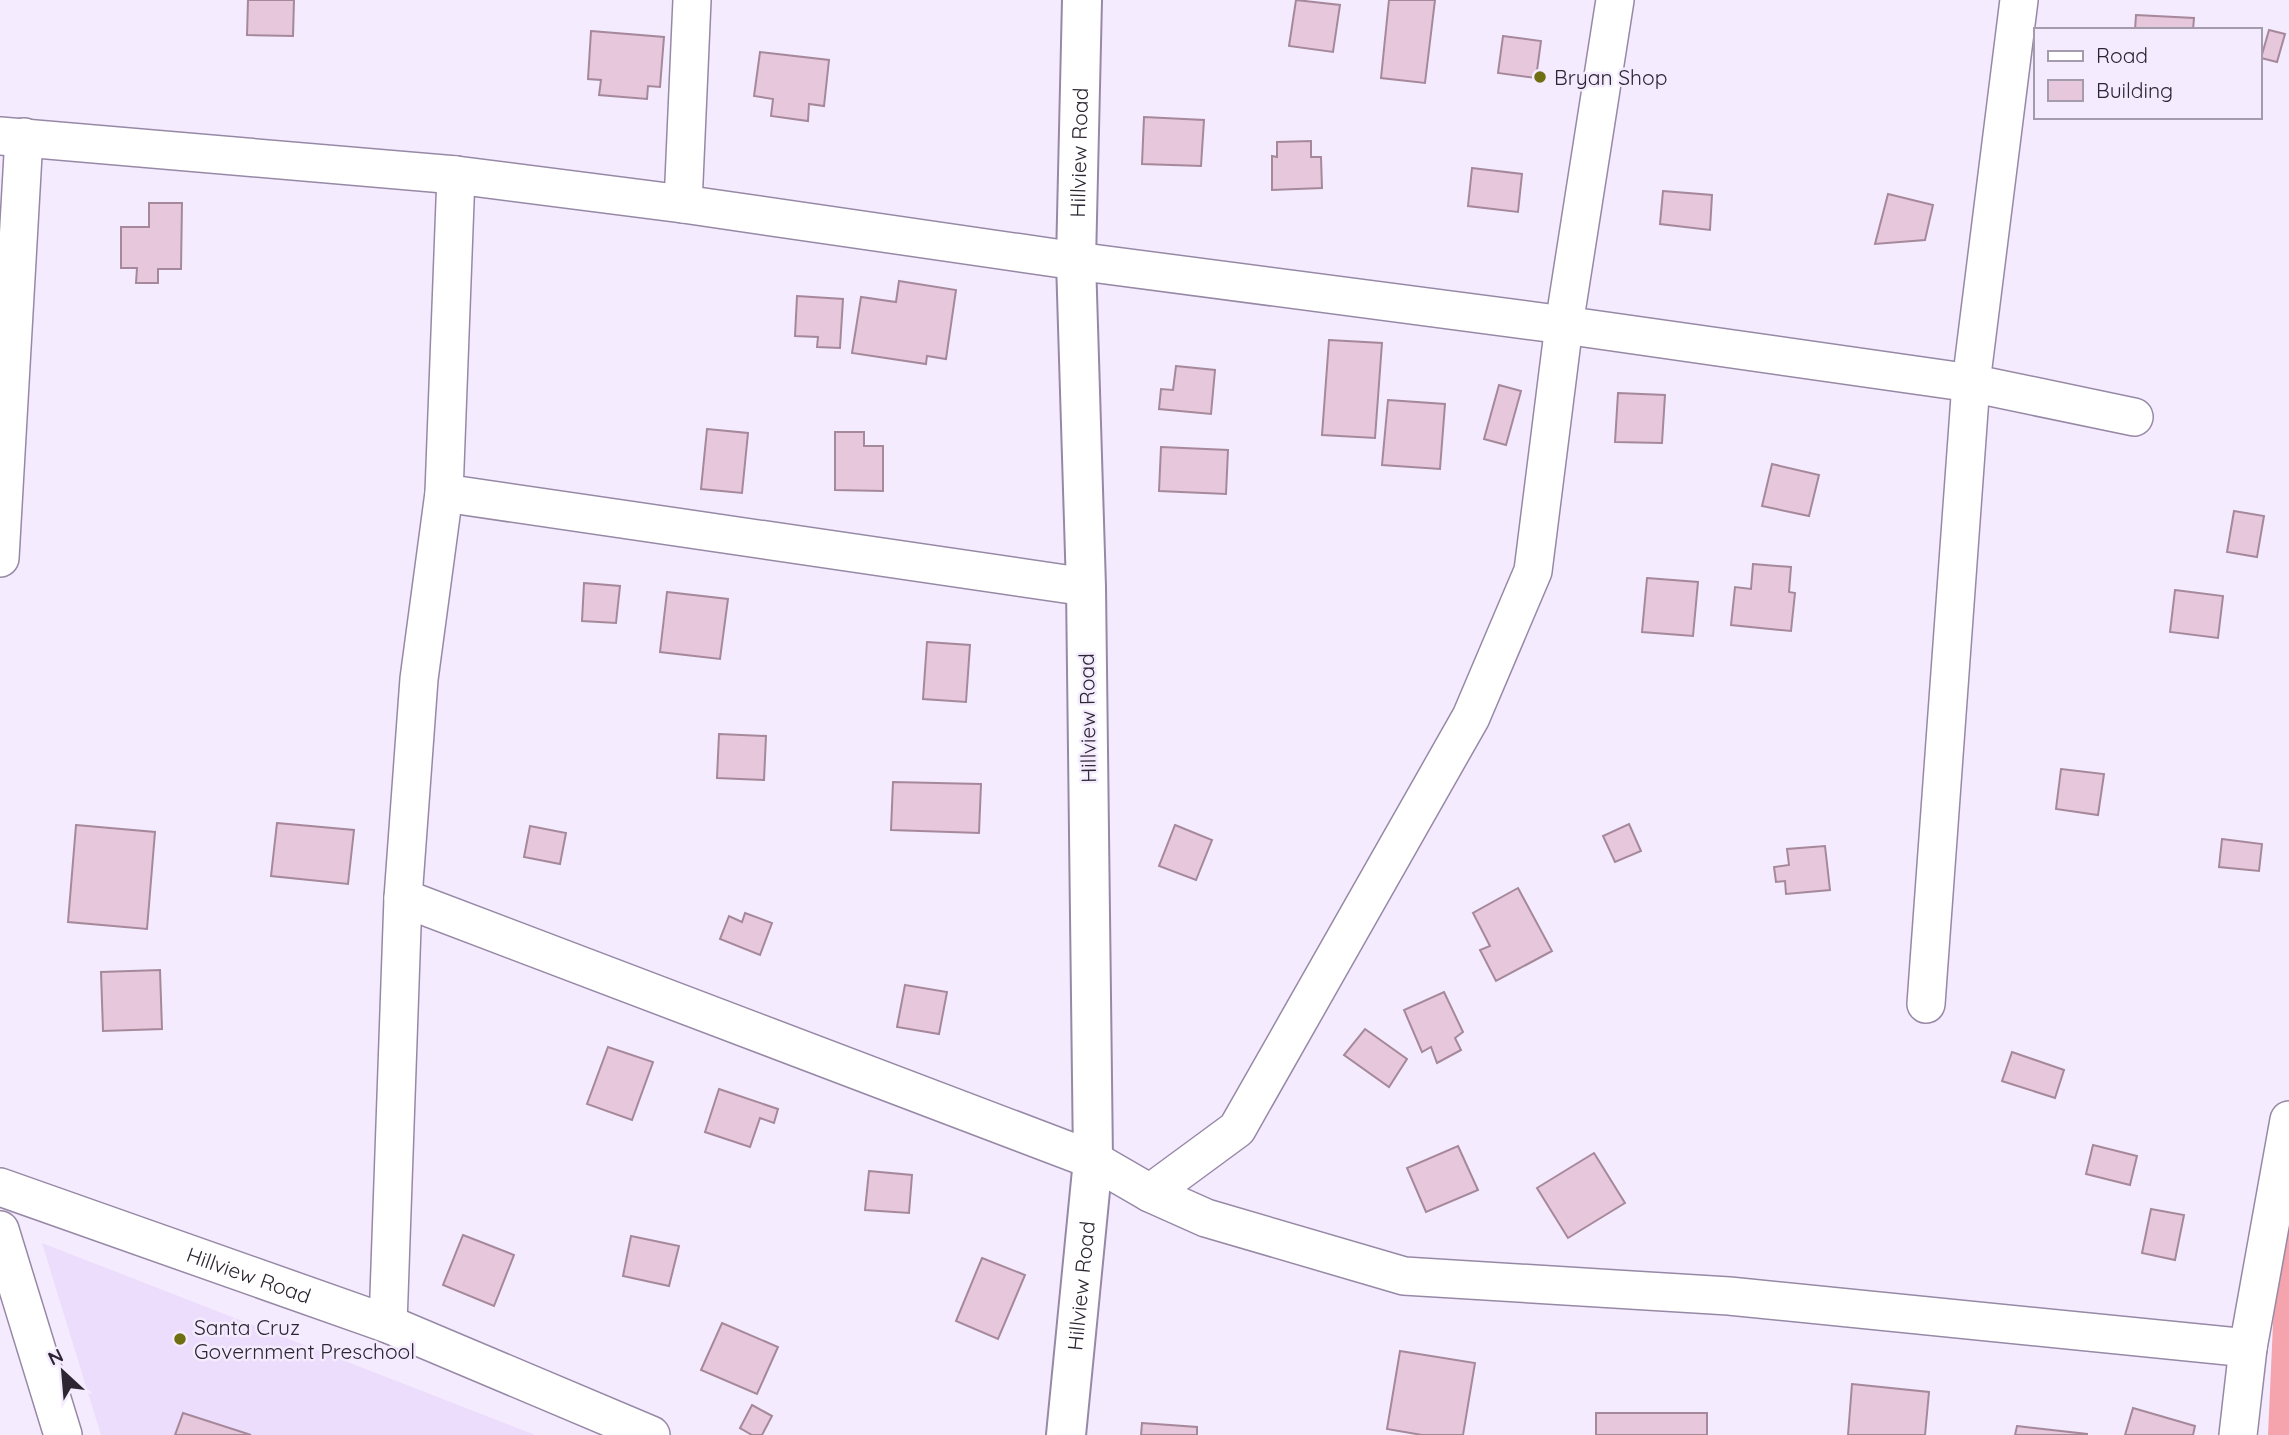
<svg xmlns="http://www.w3.org/2000/svg" width="2289" height="1435" font-family="Quicksand,sans-serif">
<style>
.built{fill:#ebddfb}
.forest{fill:#f5a4ad}
.building{fill:#e7c7db;stroke:#a6889b;stroke-width:2}
.lines{fill:none;stroke-linecap:round;stroke-linejoin:round}
.minor-casing{stroke:#9789a6;stroke-width:40}
.tertiary-casing{stroke:#9789a6;stroke-width:42}
.minor{stroke:#fff;stroke-width:37}
.tertiary{stroke:#fff;stroke-width:38}
.poi-dot{fill:#6f6f12;stroke:#f4ebfe;stroke-width:2.5}
.labels{text-anchor:middle;dominant-baseline:central;stroke-width:5;stroke-linejoin:round;paint-order:stroke}
.poi-label{font-size:21px;fill:#2c2632;stroke:#f4ebfe;text-anchor:start}
.street-label{font-size:21px;fill:#2c2632;stroke:#f4ebfe}
</style>
<rect width="100%" height="100%" fill="#f4ebfe"/>
<polygon class="built" points="42,1243 535,1435 101,1435"/>
<polygon class="forest" points="2289,1213 2289,1435 2268,1435 2274,1302"/>
<g class="building">
<polygon points="248,0 294,0 293,36 247,35"/>
<polygon points="1296,0 1340,5 1333,52 1289,46"/>
<polygon points="1389,0 1435,0 1425,83 1381,78"/>
<polygon points="2136,15 2194,18 2193,30 2135,30"/>
<polygon points="2269,30 2285,34 2277,62 2261,58"/>
<polygon points="591,31 664,37 660,87 648,86 647,99 599,95 601,80 588,79"/>
<polygon points="1503,36 1541,41 1536,78 1498,73"/>
<polygon points="760,52 829,60 824,106 809,104 808,121 771,116 773,99 754,96"/>
<polygon points="1144,117 1204,120 1201,166 1142,164"/>
<polygon points="1311,141 1311,157 1321,157 1322,188 1272,190 1272,156 1277,157 1277,142"/>
<polygon points="1472,168 1522,174 1518,212 1468,206"/>
<polygon points="1663,191 1712,195 1710,230 1660,224"/>
<polygon points="1888,194 1933,205 1925,240 1875,244"/>
<polygon points="149,203 182,203 181,269 158,269 158,283 136,283 137,268 121,268 121,227 149,227"/>
<polygon points="899,281 956,290 946,359 927,356 926,364 852,353 861,297 896,302"/>
<polygon points="797,296 843,299 840,348 817,347 818,337 795,336"/>
<polygon points="1329,340 1382,343 1375,438 1322,435"/>
<polygon points="1176,366 1215,370 1211,414 1159,409 1161,389 1173,390"/>
<polygon points="1499,385 1521,391 1506,445 1484,439"/>
<polygon points="1618,393 1665,395 1662,443 1615,442"/>
<polygon points="1388,400 1445,404 1440,469 1382,465"/>
<polygon points="707,429 748,433 742,493 701,489"/>
<polygon points="835,432 864,432 864,446 883,446 883,491 835,490"/>
<polygon points="1161,447 1228,450 1226,494 1159,491"/>
<polygon points="1772,464 1819,475 1809,516 1762,506"/>
<polygon points="2234,511 2264,516 2257,557 2227,552"/>
<polygon points="1753,564 1791,567 1789,592 1795,593 1791,631 1731,625 1735,587 1751,589"/>
<polygon points="1647,578 1698,582 1693,636 1642,632"/>
<polygon points="584,583 620,586 616,623 582,621"/>
<polygon points="2175,590 2223,596 2218,638 2170,632"/>
<polygon points="667,592 728,599 720,659 660,652"/>
<polygon points="927,642 970,645 966,702 923,699"/>
<polygon points="719,734 766,736 764,780 717,778"/>
<polygon points="2061,769 2104,774 2098,815 2056,809"/>
<polygon points="893,782 981,784 979,833 891,830"/>
<polygon points="277,823 354,830 348,884 271,876"/>
<polygon points="1629,824 1641,851 1615,862 1603,836"/>
<polygon points="76,825 155,832 147,929 68,922"/>
<polygon points="1175,825 1212,840 1196,880 1159,866"/>
<polygon points="530,826 566,833 560,864 524,857"/>
<polygon points="2222,839 2262,844 2259,871 2219,867"/>
<polygon points="1825,846 1830,890 1786,894 1785,881 1776,882 1774,867 1789,865 1787,849"/>
<polygon points="1518,888 1552,951 1496,981 1480,950 1490,946 1473,913"/>
<polygon points="745,913 772,923 760,955 720,939 729,916 742,922"/>
<polygon points="160,970 162,1029 103,1031 101,972"/>
<polygon points="905,985 947,992 939,1034 897,1027"/>
<polygon points="1444,992 1463,1032 1455,1038 1461,1050 1437,1063 1431,1047 1422,1052 1404,1010"/>
<polygon points="1365,1029 1407,1059 1389,1087 1344,1055"/>
<polygon points="608,1047 653,1062 632,1120 587,1104"/>
<polygon points="2012,1052 2064,1070 2055,1098 2002,1081"/>
<polygon points="719,1089 778,1109 774,1123 760,1118 750,1147 705,1132"/>
<polygon points="2093,1145 2137,1156 2130,1185 2086,1174"/>
<polygon points="1458,1146 1478,1190 1426,1212 1407,1168"/>
<polygon points="1594,1153 1625,1203 1568,1238 1537,1188"/>
<polygon points="869,1171 912,1175 909,1213 865,1210"/>
<polygon points="2151,1209 2184,1215 2175,1260 2142,1253"/>
<polygon points="463,1235 514,1255 494,1306 443,1285"/>
<polygon points="631,1236 679,1246 669,1286 623,1276"/>
<polygon points="982,1258 1025,1275 998,1339 956,1321"/>
<polygon points="722,1323 778,1347 757,1394 701,1370"/>
<polygon points="1400,1351 1475,1363 1463,1435 1422,1435 1387,1429"/>
<polygon points="1852,1384 1929,1392 1925,1435 1848,1435"/>
<polygon points="752,1405 772,1416 762,1435 752,1435 740,1428"/>
<polygon points="2133,1408 2195,1426 2193,1435 2125,1435"/>
<polygon points="183,1413 251,1435 175,1435"/>
<rect x="1596" y="1413" width="111" height="22"/>
<polygon points="1142,1423 1197,1427 1197,1435 1141,1435"/>
<polygon points="2017,1426 2087,1434 2087,1435 2015,1435"/>
</g>
<g class="lines">
<defs>
<g id="minor">
<polyline points="0,136 456,175 683,204 1076,261 1564,325 1971,383 2134,417"/>
<polyline points="683,204 692,0"/>
<polyline points="444,493 1086,587"/>
<polyline points="0,558 24,137"/>
<polyline points="403,898 1093,1160 1150,1193 1206,1218 1404,1276 1729,1296 2248,1348"/>
<polyline points="1926,1004 1971,383 2019,0"/>
<path id="s1" d="M0,1187L388,1324L651,1435"/>
<polyline points="1150,1193 1237,1129 1471,717 1533,571 1564,325 1615,0"/>
<polyline points="0,1230 63,1435"/>
<polyline points="388,1324 403,898 419,679 444,493 456,175"/>
<polyline points="2238,1435 2248,1348 2289,1120"/>
</g>
<g id="tertiary">
<path id="s2" d="M1066,1435L1093,1160L1086,587L1076,261L1082,0"/>
</g>
</defs>
<use href="#minor" class="minor-casing"/>
<use href="#tertiary" class="tertiary-casing"/>
<use href="#minor" class="minor"/>
<use href="#tertiary" class="tertiary"/>
</g>
<g class="poi-dot">
<circle cx="1540" cy="77" r="7"/>
<circle cx="180" cy="1339" r="7"/>
</g>
<g class="labels">
<g class="poi-label">
<text x="1554" y="77">Bryan Shop</text>
<text x="194" y="1327">Santa Cruz<tspan x="194" dy="24">Government Preschool</tspan></text>
</g>
<g class="street-label">
<text stroke="none"><textPath href="#s2" startOffset="1284">Hillview Road</textPath></text>
<text transform="translate(1087 718) rotate(-91)">Hillview Road</text>
<text stroke="none"><textPath href="#s1" startOffset="264">Hillview Road</textPath></text>
<text stroke="none"><textPath href="#s2" startOffset="150">Hillview Road</textPath></text>
</g>
</g>
<rect x="2034" y="28" width="228" height="91" fill="#f4ebfe" stroke="#a49cac" stroke-width="2"/>
<rect x="2048" y="51" width="35" height="10" fill="#ffffff" stroke="#a49cac" stroke-width="2"/>
<text x="2096" y="63" font-size="21" fill="#2c2632">Road</text>
<rect x="2048" y="80" width="35" height="21" fill="#e7c7db" stroke="#a49cac" stroke-width="2"/>
<text x="2096" y="98" font-size="21" fill="#2c2632">Building</text>
<g transform="translate(63 1372) rotate(334)" stroke="#f4ebfe" stroke-width="5" paint-order="stroke">
<path d="M0-5L12 26L0 18L-12 26Z" fill="#2c2632"/>
<text y="-10" font-size="19" font-weight="bold" text-anchor="middle" fill="#2c2632">N</text>
</g>
</svg>
